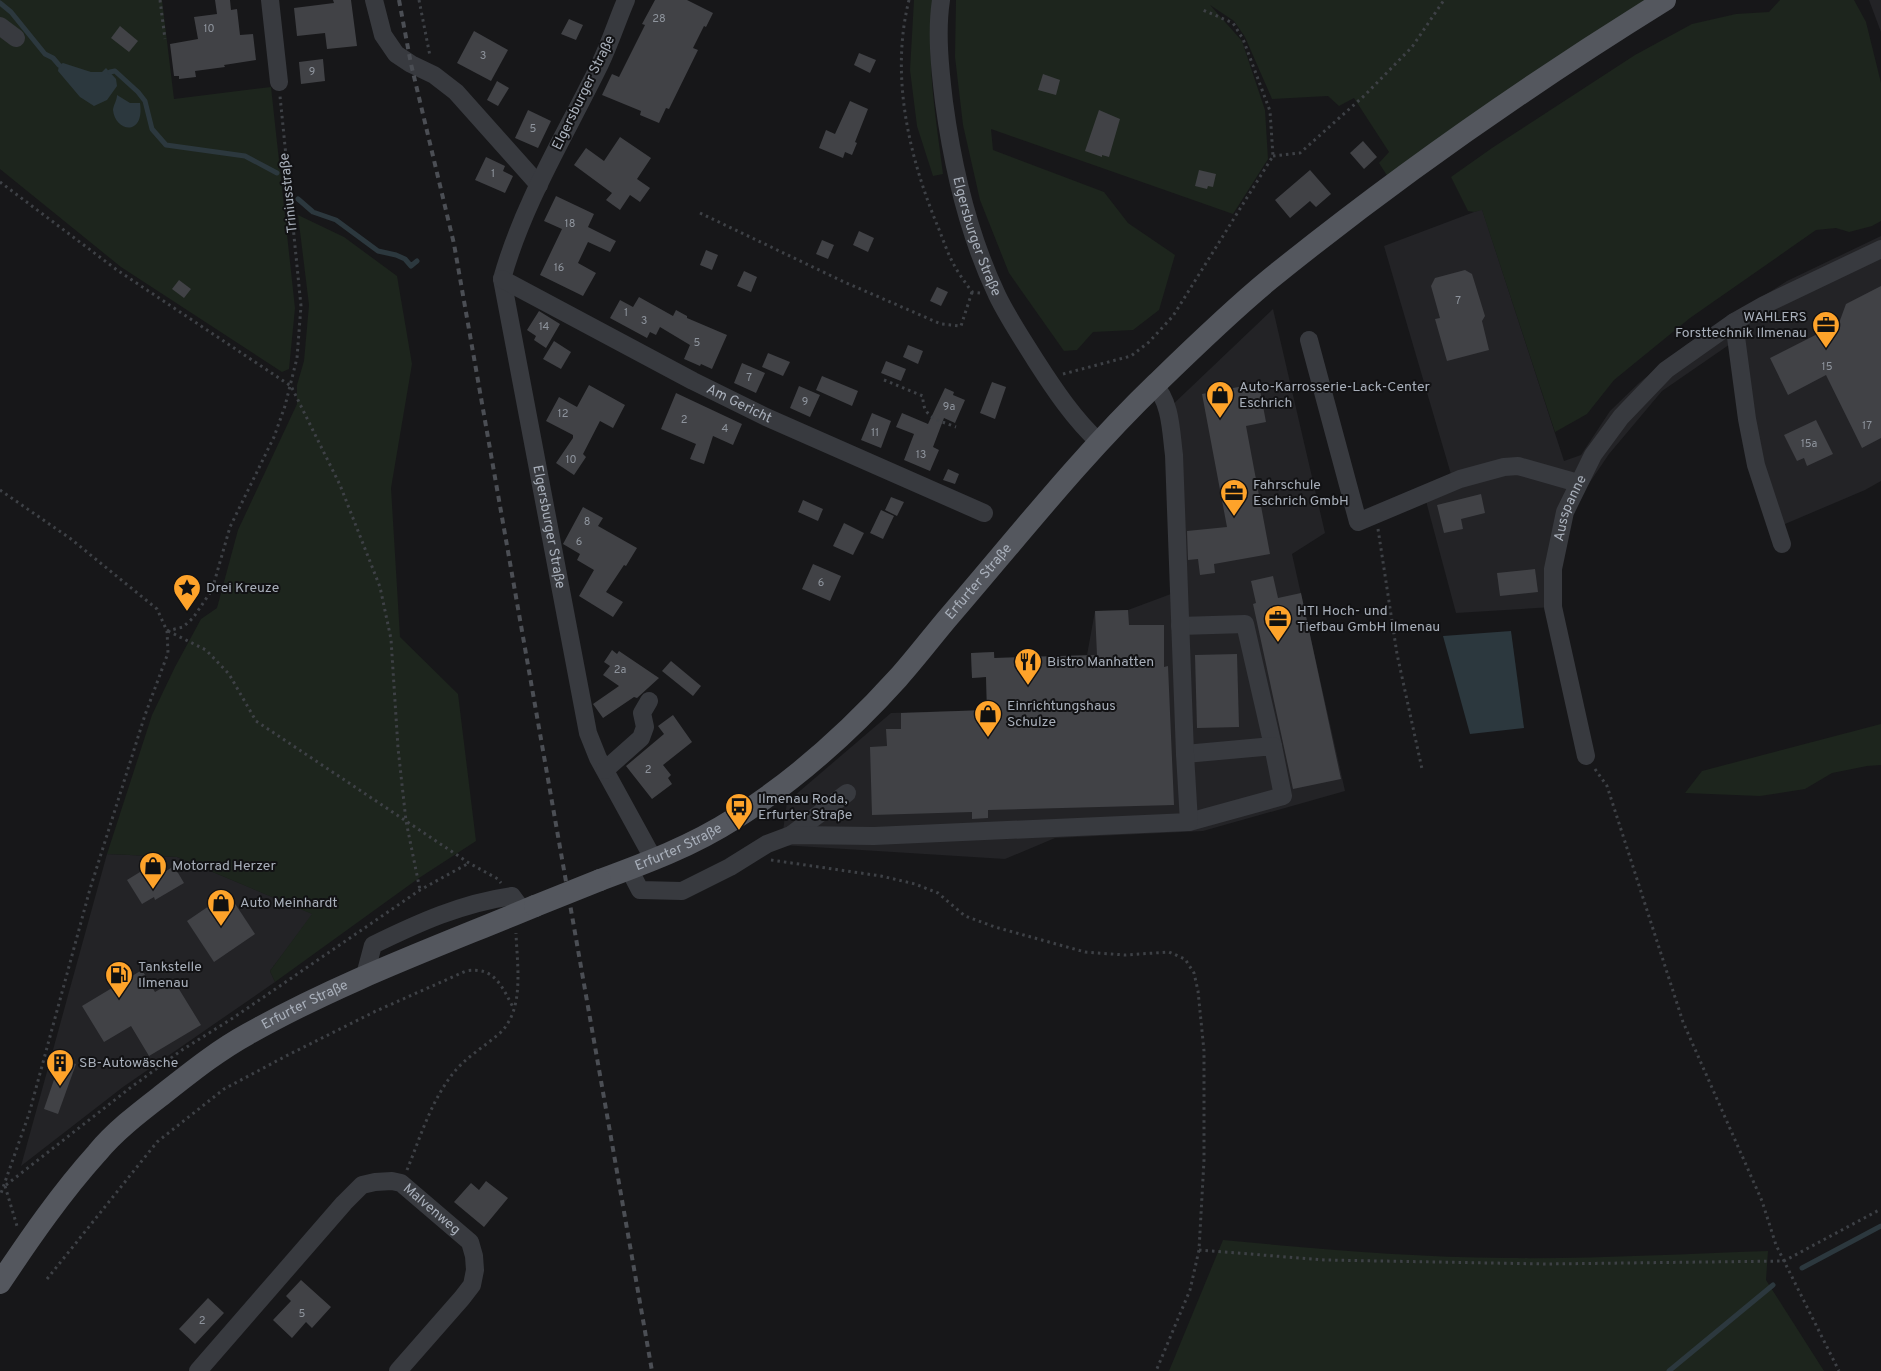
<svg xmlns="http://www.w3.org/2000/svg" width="1881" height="1371" font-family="Overpass,sans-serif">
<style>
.built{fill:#232326}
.green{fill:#1d251d}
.water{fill:#2c383e}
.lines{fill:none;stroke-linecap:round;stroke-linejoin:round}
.stream{stroke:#2c383e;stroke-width:5}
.building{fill:#414246}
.path{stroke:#3e4146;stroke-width:3;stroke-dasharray:2.5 4;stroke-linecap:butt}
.minor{stroke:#383a3f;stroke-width:18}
.major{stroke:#54575e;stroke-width:22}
.rail{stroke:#4b4e54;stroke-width:4;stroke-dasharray:6 5;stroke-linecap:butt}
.major-bridge{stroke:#54575e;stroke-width:22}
.labels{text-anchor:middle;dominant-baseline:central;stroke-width:4;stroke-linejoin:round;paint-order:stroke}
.number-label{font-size:11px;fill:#8e949d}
.street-label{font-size:14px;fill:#a8afba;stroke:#121214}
.poi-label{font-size:14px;fill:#a8afba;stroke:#121214;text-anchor:start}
</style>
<rect width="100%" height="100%" fill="#171719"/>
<g class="built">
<polygon points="1869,0 1881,0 1881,32"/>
<polygon points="1482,209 1564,461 1581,455 1610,411 1639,383 1687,344 1787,281 1881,236 1881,481 1865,490 1785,524 1774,524 1736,340 1662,391 1609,454 1588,485 1578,483 1553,607 1456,613 1426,501 1455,488 1384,246"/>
<polygon points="1273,309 1325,533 1292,554 1345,791 1203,831 1055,838 1005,859 781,845 787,802 891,713 987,710 986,677 972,678 971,653 994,652 995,658 1087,655 1095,611 1128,610 1179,591 1167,410"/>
<polygon points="107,854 177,857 313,914 270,971 275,982 123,1087 21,1166"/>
</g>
<g class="green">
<polygon points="0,0 162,0 174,99 271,87 295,308 289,369 282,372 121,267 0,169"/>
<path d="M914,0H934C925,58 936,117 943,174L933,176L917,126L910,70Z"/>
<polygon points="956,0 1651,0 1388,177 1379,163 1389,152 1354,98 1339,106 1328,96 1272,99 1245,37 1234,21 1210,5 1242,41 1265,110 1268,159 1233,214 991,129 993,150 1104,192 1128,223 1175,255 1159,310 1133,330 1093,332 1077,350 1064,351 1009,273 980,200 963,125 955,57"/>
<polygon points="1780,0 1854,0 1866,22 1881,83 1881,221 1872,226 1849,232 1836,228 1816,230 1690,318 1614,380 1587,414 1555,432 1482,210 1474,212 1468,211 1451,177 1492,148 1635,55 1692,24 1736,14 1769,12"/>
<polygon points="298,215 344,237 397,276 412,364 391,488 400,637 458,694 476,841 419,878 275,982 270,971 312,914 177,857 107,854 152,715 175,667 201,619 217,608 238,530 297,404 297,385 304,361 309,305"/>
<polygon points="1881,724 1881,765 1867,766 1832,773 1805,789 1760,796 1685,793 1702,771"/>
<path d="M1223,1240C1317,1249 1412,1257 1507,1258C1594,1259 1681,1254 1768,1251L1766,1280L1824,1371H1169Z"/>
</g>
<g class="water">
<polygon points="63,63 91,72 102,72 106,68 116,79 117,86 107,100 94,106 80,97 58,71 59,65"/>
<path d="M117,95L130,103H140C145,137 115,132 113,110C113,106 117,100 117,95Z"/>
<polygon points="1511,631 1524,728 1470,734 1443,636"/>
</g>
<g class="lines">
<g class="stream">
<polyline points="0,3 11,12 45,54 53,58 59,65"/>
<polyline points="110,72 115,71 138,92 145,101 152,129 166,145 245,156 277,173"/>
<polyline points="298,199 313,212 336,220 378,251 396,255 405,259 411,266 417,261"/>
<polyline points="1802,1268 1881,1226"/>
<polyline points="1669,1371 1773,1285"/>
</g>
</g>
<g class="building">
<polygon points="215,0 230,0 231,10 237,9 240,35 253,34 256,60 224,65 225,67 195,71 196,77 179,79 179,76 174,76 170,44 198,39 194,17 217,14"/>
<polygon points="333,0 351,0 357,46 327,49 325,33 297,36 294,8 334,3"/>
<polygon points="655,0 687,0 713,13 706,27 704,26 693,48 698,50 669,109 666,108 659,123 640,115 641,111 602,95 612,74 619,77 645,25 642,24"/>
<polygon points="569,19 583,25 576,40 561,34"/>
<polygon points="120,26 138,41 129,52 111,38"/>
<polygon points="474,31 508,50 491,81 457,63"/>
<polygon points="859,53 876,60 870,73 854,65"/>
<polygon points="323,59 325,81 301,84 299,62"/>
<polygon points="1043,74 1060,80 1056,95 1038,90"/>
<polygon points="497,81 509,88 498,106 487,100"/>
<polygon points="850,101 868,109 855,142 857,143 852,155 845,152 843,158 819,148 826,130 835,134"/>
<polygon points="528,110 551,121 538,148 515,138"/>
<polygon points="1099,110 1120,119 1109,157 1102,155 1102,157 1085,151"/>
<polygon points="620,137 651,158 637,179 650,188 640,202 630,195 620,210 606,200 612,193 574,165 586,148 604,161"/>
<polygon points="1363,141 1377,157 1364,169 1350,153"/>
<polygon points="486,157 505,166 503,171 513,176 505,193 475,180"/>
<polygon points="1199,170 1216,174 1213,187 1208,186 1207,189 1195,186"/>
<polygon points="1310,170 1331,194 1316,207 1310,201 1290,218 1275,200"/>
<polygon points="556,196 594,214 588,227 616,241 610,252 588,242 578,263 596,273 583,296 540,275 562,229 544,221"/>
<polygon points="859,231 874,238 868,252 853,245"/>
<polygon points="822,240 834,245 828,259 816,254"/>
<polygon points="706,250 718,255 712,270 700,265"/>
<polygon points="1465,270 1472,274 1485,316 1482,321 1489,350 1447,361 1435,319 1440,318 1431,286 1435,278"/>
<polygon points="744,271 757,277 751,292 737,286"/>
<polygon points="179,280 191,289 184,298 172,289"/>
<polygon points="1881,286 1881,438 1862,448 1826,375 1788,395 1770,358 1839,323 1846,304"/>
<polygon points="937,287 948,292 941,306 930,301"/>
<polygon points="639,297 673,316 676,310 687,316 687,318 727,335 712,369 701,364 700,366 684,359 690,345 660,327 656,335 650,332 647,338 610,318 620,300 633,307"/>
<polygon points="539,311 560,324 546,348 534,340 536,336 527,330"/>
<polygon points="554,341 571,352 561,369 543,359"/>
<polygon points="908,345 923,351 918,364 903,357"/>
<polygon points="768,353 790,362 783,376 762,367"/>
<polygon points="886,361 906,369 901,381 881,373"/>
<polygon points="742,363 765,373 756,393 734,383"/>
<polygon points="822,376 858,391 852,406 816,390"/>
<polygon points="992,382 1006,387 995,419 980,413"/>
<polygon points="1254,384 1260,390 1266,422 1246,426 1270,554 1214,564 1215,573 1200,575 1198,559 1188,560 1187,531 1227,527 1202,394"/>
<polygon points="589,385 625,405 613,428 600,421 583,454 586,457 574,475 556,463 573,438 573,435 546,421 559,397 577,407"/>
<polygon points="799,386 820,395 810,417 790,408"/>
<polygon points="945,388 954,392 953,395 965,400 955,423 944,418 933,447 939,450 930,471 904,460 914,434 896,427 902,413 928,424"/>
<polygon points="676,393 742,424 733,445 713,436 704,464 690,459 696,444 661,429"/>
<polygon points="872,413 891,421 881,448 861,440"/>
<polygon points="1816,420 1833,454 1807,466 1804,458 1797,461 1784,435"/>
<polygon points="948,469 959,474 955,484 943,480"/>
<polygon points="1481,494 1485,513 1461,519 1463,529 1444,533 1437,505"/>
<polygon points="891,497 904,502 897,516 885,510"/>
<polygon points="803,500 823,509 818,521 798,512"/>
<polygon points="583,507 603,518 598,526 637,548 626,566 624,565 606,592 623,602 613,617 579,596 594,570 577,560 580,554 563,544"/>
<polygon points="881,510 894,516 883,539 870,533"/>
<polygon points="844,523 864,533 853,555 833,546"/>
<polygon points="813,564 841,576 830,601 802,589"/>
<polygon points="1535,569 1538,592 1500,596 1497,573"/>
<polygon points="1273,576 1278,598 1301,593 1341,779 1293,789 1253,604 1256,603 1251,581"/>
<polygon points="1128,610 1129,625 1164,625 1164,667 1168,666 1174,805 988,810 988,818 972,819 972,812 872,815 870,747 887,746 886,729 901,729 901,713 987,710 986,677 972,678 971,653 994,652 994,658 1097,655 1095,611"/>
<polygon points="612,650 617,654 619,651 659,678 637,698 634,697 603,718 593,704 619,686 603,675 610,666 604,662"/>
<polygon points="1237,654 1239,727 1197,728 1195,655"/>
<polygon points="671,661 701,686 693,696 662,671"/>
<polygon points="673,715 692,742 663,765 671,775 668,778 672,784 652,799 626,766 664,734 658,726"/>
<polygon points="153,864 160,875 174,866 184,883 155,900 154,897 142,904 127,880"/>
<polygon points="228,893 255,934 214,962 187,921"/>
<polygon points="142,970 155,992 174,981 201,1025 149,1056 131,1026 104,1042 82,1006"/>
<polygon points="61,1059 76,1064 58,1114 44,1109"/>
<polygon points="486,1181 508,1198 484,1227 454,1202 471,1183 479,1190"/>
<polygon points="301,1280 331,1307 312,1328 306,1322 292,1338 273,1320 291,1301 286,1296"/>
<polygon points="208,1298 224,1313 195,1344 179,1329"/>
</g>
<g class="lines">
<g class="path">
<polyline points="160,0 165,39"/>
<polyline points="419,0 430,56"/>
<path d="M909,0C890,76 909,157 938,227C943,239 947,252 953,263C958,273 965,282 972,292L980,293"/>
<polyline points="1273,156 1300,153 1365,95 1412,47 1444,0"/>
<polyline points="0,182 117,270 291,386 340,485 380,587 391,639 398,748 406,821 420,890"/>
<polyline points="700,213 842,281 941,324 961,326 972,292"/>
<polyline points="1063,374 1131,356 1149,342 1173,316 1273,156 1270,111 1243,39 1233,23 1203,10"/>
<path d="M884,380L923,396C922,418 938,420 956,427"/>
<polyline points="0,490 71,539 157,609 167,631 168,653 145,715 90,889 29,1114 0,1196"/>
<polyline points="1378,529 1397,654 1422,769"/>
<polyline points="167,631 183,627 193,618 212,590 230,527 274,437 285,406 297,358 301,306 280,96"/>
<polyline points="168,631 206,650 229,674 256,721 469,863 498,879 501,883"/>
<polyline points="1595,769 1607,786 1683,1022 1762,1201 1776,1245 1839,1371"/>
<polyline points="771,860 881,876 915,884 938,893 965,916 995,927 1085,952 1125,955 1169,952 1185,959 1194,973 1198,991 1204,1051 1204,1160 1199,1250 1190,1290 1156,1371"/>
<path d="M407,1170C420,1138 430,1104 451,1076C463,1059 484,1047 500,1033C525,1009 517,965 516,933"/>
<polyline points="6,1185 130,1088 182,1050 233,1018 420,890 469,863"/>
<polyline points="5,1186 17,1226"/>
<polyline points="1199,1250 1325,1260 1546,1264 1784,1261 1881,1209"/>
<path d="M47,1279L157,1142L224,1089L286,1056L376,1011L466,971C495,966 502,987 514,1009"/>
</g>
<g class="minor">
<polyline points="270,0 279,82"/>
<polyline points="374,0 383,35 396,54 411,64 434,75 456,92 539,185"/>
<path id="s1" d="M626,0C617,21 610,43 600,64C566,134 523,203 502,279L588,733L598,758L654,860"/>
<path id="s2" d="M941,0C936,33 940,69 944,102C953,169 968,234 997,295C1008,318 1023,340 1036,361C1054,389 1074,419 1099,442"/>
<polyline points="0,26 16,38"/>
<path id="s3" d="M502,279L693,381L766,417L984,513"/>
<polyline points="1309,340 1358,522 1460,479 1504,467 1518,466 1578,483"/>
<polyline points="1782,544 1756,465 1747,419 1734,322 1764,305 1881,249"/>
<polyline points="1180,626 1245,624 1273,746"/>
<polyline points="1185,754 1273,746 1283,796 1189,822"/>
<path id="s4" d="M1586,756L1553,607V569L1565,512L1593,455L1621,417L1666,370L1734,322"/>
<polyline points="605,770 641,738 645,727 642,713 649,701"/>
<polyline points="791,835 847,793"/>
<path d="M629,869L640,890L682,891L730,867L767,844L791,835L874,836L1189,822L1185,754L1174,455C1171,433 1171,401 1154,385"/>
<path d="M365,975L373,945C418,923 462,903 512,896L523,911"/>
<path id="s5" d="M198,1371L344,1203L362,1185L375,1182L392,1181L401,1183L470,1242L474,1256L475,1270L472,1285L462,1298L398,1371"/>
</g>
<g class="major">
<path id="s6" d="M600,880C646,863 692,846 734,819C793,782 851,730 898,678C915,659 931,638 947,619C1016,539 1081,456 1157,383C1193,348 1231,311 1270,279C1395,178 1528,85 1665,0"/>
<path id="s7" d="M0,1283C30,1238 61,1193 97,1153C115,1131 140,1112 162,1095C190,1073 217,1051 248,1034C340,982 439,946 535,906"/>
</g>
<polyline class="rail" points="399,0 411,64 454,244 652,1371"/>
<polyline class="major-bridge" points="535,906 600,880"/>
</g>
<defs>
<symbol id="office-pin" viewBox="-11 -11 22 30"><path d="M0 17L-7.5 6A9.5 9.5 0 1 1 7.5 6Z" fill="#fea32a" stroke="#121214"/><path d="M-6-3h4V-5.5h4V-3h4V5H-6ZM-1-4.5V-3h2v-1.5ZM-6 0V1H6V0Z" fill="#111"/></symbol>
<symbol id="shop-pin" viewBox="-11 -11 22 30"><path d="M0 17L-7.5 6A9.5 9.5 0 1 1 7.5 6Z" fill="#fea32a" stroke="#121214"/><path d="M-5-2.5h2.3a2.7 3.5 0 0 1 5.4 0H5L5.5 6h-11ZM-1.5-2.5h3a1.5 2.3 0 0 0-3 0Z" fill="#111"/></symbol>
<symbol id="sight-pin" viewBox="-11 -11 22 30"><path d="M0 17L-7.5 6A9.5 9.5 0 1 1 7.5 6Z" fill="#fea32a" stroke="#121214"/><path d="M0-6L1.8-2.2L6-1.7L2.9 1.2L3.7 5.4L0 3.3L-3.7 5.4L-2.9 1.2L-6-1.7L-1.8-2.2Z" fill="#111"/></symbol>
<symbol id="restaurant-pin" viewBox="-11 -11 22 30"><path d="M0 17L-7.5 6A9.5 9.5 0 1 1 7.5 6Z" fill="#fea32a" stroke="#121214"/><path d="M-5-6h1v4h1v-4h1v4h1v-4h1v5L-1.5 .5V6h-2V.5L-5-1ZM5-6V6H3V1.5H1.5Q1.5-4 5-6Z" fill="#111"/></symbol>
<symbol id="bus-pin" viewBox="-11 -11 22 30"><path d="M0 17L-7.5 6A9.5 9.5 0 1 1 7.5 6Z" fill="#fea32a" stroke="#121214"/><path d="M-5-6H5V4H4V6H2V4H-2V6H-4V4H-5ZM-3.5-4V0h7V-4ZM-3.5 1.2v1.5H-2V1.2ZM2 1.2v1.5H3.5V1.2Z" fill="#111"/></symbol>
<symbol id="fuel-pin" viewBox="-11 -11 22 30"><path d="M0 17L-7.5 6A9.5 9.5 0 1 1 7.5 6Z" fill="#fea32a" stroke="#121214"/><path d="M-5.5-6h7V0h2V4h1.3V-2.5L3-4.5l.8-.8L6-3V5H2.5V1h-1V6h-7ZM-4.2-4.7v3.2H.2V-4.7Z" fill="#111"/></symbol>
<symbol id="building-pin" viewBox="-11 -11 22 30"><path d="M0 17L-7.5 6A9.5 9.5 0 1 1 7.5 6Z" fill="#fea32a" stroke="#121214"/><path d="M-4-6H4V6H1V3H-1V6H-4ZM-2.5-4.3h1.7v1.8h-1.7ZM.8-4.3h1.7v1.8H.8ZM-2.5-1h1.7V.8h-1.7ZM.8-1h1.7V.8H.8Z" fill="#111"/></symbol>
</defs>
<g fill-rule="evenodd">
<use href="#office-pin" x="1810" y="309" width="32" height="43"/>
<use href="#shop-pin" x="1204" y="379" width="32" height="43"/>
<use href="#office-pin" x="1218" y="477" width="32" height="43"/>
<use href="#sight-pin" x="171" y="572" width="32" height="43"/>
<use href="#office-pin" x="1262" y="603" width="32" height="43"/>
<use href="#restaurant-pin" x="1012" y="646" width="32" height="43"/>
<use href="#shop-pin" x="972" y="698" width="32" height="43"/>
<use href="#bus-pin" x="723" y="791" width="32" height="43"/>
<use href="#shop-pin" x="137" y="850" width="32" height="43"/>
<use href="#shop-pin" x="205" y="887" width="32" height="43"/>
<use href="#fuel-pin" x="103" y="959" width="32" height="43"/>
<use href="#building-pin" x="44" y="1047" width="32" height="43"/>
</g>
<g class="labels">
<g class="number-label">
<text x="659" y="19">28</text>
<text x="209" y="29">10</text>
<text x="483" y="56">3</text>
<text x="312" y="72">9</text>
<text x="533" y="129">5</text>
<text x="493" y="174">1</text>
<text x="570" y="224">18</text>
<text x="559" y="268">16</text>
<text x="1458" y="301">7</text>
<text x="626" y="313">1</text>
<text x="644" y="321">3</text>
<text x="544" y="327">14</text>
<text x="697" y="343">5</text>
<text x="1827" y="367">15</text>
<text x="749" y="378">7</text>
<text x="805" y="402">9</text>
<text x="949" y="407">9a</text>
<text x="563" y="414">12</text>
<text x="684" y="420">2</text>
<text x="1867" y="426">17</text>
<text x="725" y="429">4</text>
<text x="875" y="433">11</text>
<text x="1809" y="444">15a</text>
<text x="921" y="455">13</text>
<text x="571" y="460">10</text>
<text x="587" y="522">8</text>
<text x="579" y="542">6</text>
<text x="821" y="583">6</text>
<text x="620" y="670">2a</text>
<text x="648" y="770">2</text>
<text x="302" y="1314">5</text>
<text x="202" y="1321">2</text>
</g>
<g class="street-label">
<text transform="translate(584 93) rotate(-64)">Elgersburger Straße</text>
<text transform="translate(289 193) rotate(-96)">Triniusstraße</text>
<text stroke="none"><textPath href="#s2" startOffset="241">Elgersburger Straße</textPath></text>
<text stroke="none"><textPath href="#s3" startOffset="268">Am Gericht</textPath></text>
<text stroke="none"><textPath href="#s4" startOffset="254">Ausspanne</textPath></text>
<text stroke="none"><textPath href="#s1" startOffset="558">Elgersburger Straße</textPath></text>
<text stroke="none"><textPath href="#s6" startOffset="490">Erfurter Straße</textPath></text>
<text stroke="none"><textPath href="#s6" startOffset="85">Erfurter Straße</textPath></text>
<text stroke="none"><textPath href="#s7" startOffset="419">Erfurter Straße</textPath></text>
<text stroke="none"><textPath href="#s5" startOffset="328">Malvenweg</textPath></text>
</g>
<g class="poi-label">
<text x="1807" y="317" text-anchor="end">WAHLERS<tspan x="1807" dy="16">Forsttechnik Ilmenau</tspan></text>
<text x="1239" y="387">Auto-Karrosserie-Lack-Center<tspan x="1239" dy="16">Eschrich</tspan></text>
<text x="1253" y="485">Fahrschule<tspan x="1253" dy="16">Eschrich GmbH</tspan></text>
<text x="206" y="588">Drei Kreuze</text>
<text x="1297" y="611">HTI Hoch- und<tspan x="1297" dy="16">Tiefbau GmbH Ilmenau</tspan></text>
<text x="1047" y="662">Bistro Manhatten</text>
<text x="1007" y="706">Einrichtungshaus<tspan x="1007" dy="16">Schulze</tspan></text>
<text x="758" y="799">Ilmenau Roda,<tspan x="758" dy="16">Erfurter Straße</tspan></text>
<text x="172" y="866">Motorrad Herzer</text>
<text x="240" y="903">Auto Meinhardt</text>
<text x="138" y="967">Tankstelle<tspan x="138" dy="16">Ilmenau</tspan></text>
<text x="79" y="1063">SB-Autowäsche</text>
</g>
</g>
</svg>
